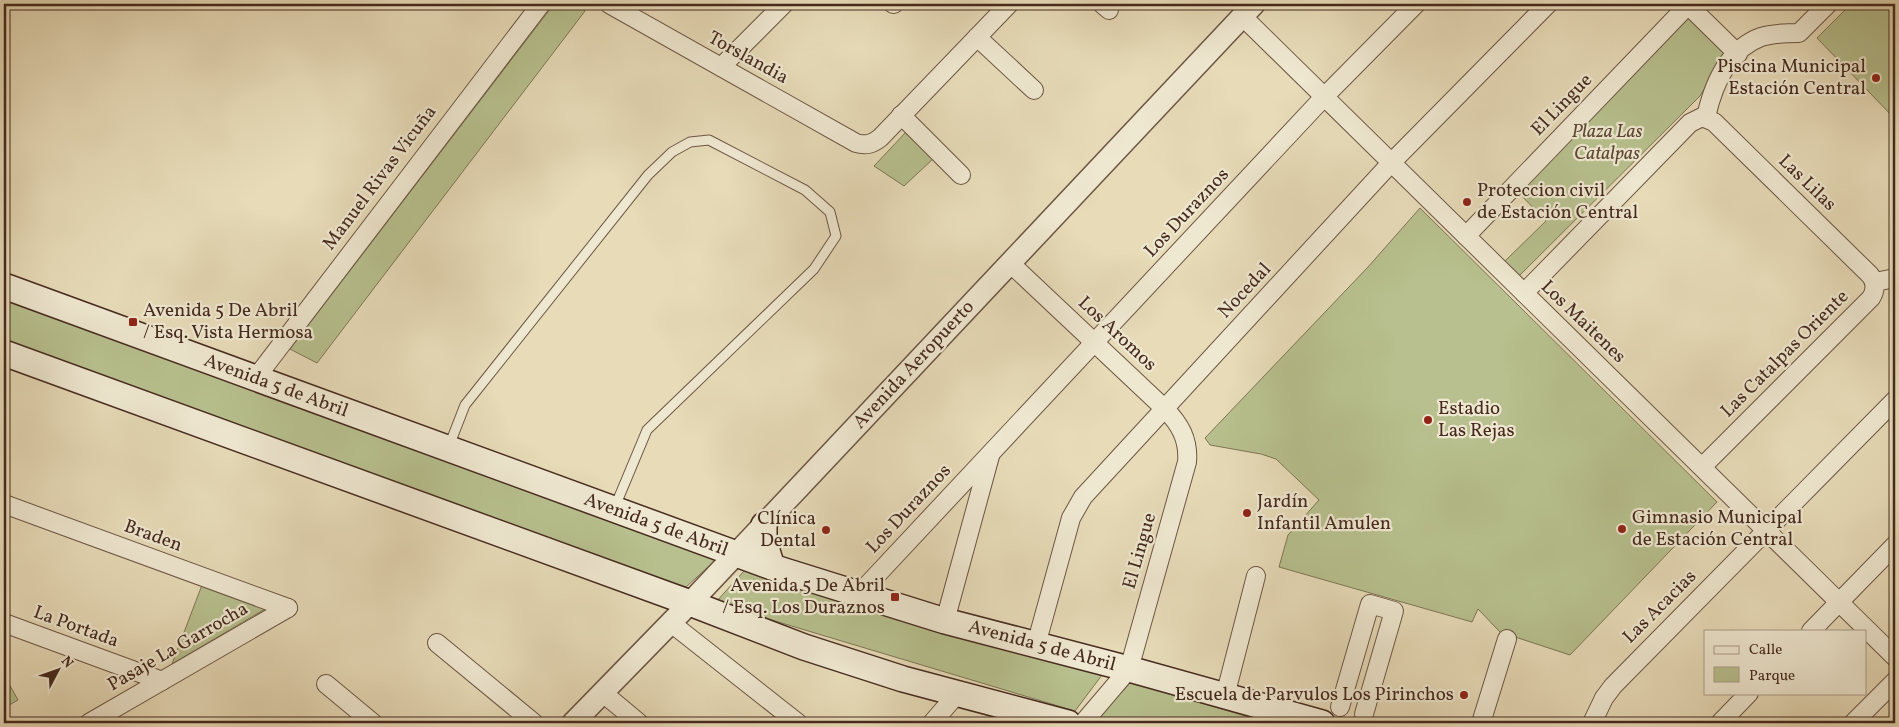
<svg xmlns="http://www.w3.org/2000/svg" width="1899" height="727" font-family="Vollkorn,serif">
<style>
.green{fill:#b7c08e;stroke:#7e7556}
.lines{fill:none;stroke-linecap:round;stroke-linejoin:round}
.service-casing{stroke:#6e5645;stroke-width:11}
.minor-casing{stroke:#6e5645;stroke-width:20}
.tertiary-casing{stroke:#6e5645;stroke-width:24}
.secondary-casing{stroke:#462a1f;stroke-width:28}
.service{stroke:#efe8d1;stroke-width:9}
.minor{stroke:#efe8d1;stroke-width:18}
.tertiary{stroke:#efe8d1;stroke-width:21}
.secondary{stroke:#efe8d1;stroke-width:25}
.poi-dot{fill:#8f2418;stroke:#efe8d1;stroke-width:2}
.labels{text-anchor:middle;dominant-baseline:central;stroke-width:4.5;stroke-linejoin:round;paint-order:stroke}
.street-label{font-size:19px;fill:#462a1f;stroke:#efe8d1}
.poi-label{font-size:19px;fill:#462a1f;stroke:#efe8d1;text-anchor:start}
.park-label{font-size:19px;font-style:italic;fill:#5d4835;stroke:#efe8d1}
</style>
<rect width="100%" height="100%" fill="#e7dbb8"/>
<filter id="stains"><feTurbulence type="fractalNoise" baseFrequency=".004" numOctaves="4"/><feColorMatrix values="0 0 0 0 .2 0 0 0 0 .09 0 0 0 0 .02 0 0 0 .5 -.17"/></filter>
<radialGradient id="worn" r=".72"><stop offset=".6" stop-color="#630" stop-opacity="0"/><stop offset="1" stop-color="#630" stop-opacity=".3"/></radialGradient>
<g class="green">
<polygon points="554,4 576,4 585,11 317,363 290,349"/>
<polygon points="1851,4 1895,4 1895,119 1817,38"/>
<polygon points="1688,17 1725,54 1700,96 1519,276 1505,261 1546,221 1515,189"/>
<polygon points="907,131 934,158 904,186 874,166"/>
<polygon points="1420,208 1717,502 1570,655 1500,632 1478,609 1472,622 1279,567 1288,535 1319,500 1276,459 1261,454 1210,445 1205,438 1368,267"/>
<polygon points="4,296 719,557 686,587 70,376 4,350"/>
<polygon points="745,570 1102,675 1075,711 715,603"/>
<polygon points="202,585 265,609 172,664"/>
<polygon points="4,675 18,700 4,708"/>
<polygon points="1131,682 1269,723 1109,723 1096,720"/>
</g>
<g class="lines">
<defs>
<polyline id="service" points="449,446 465,405 648,175 672,152 690,142 709,140 805,190 830,212 836,236 814,269 647,430 614,509"/>
<g id="minor">
<path d="M609,4L856,143C866,146 872,144 880,138L1009,4"/>
<polyline points="893,4 894,4"/>
<polyline points="1102,4 1109,10"/>
<polyline points="1687,4 1738,54"/>
<polyline points="1242,16 1895,657"/>
<polyline points="977,37 1034,90"/>
<polyline points="721,67 784,4"/>
<polyline points="901,115 961,175"/>
<path d="M1706,117C1713,86 1728,49 1761,37C1773,33 1787,33 1799,33L1828,4"/>
<polyline points="1466,236 1689,4"/>
<path d="M1010,263L1165,409C1180,424 1189,440 1187,462L1129,669L1083,723"/>
<polyline points="1875,282 1895,278"/>
<path d="M1524,293L1690,123L1702,117L1714,122L1870,275C1876,282 1876,290 1871,298L1702,467"/>
<polyline points="255,379 541,4"/>
<polyline points="4,504 288,608"/>
<polyline points="858,595 1324,97 1416,4"/>
<polyline points="945,621 990,456"/>
<polyline points="4,623 162,681"/>
<polyline points="671,623 798,723"/>
<polyline points="1811,631 1895,545"/>
<polyline points="437,643 534,723"/>
<polyline points="1036,645 1071,518 1083,497 1391,163 1548,4"/>
<polyline points="326,684 373,723"/>
<polyline points="603,693 639,723"/>
<polyline points="1225,696 1256,576"/>
<polyline points="1340,707 1370,604 1394,611 1364,714"/>
<polyline points="89,723 288,608"/>
<polyline points="932,723 957,694"/>
<polyline points="1481,723 1507,639"/>
<polyline points="1592,723 1604,698 1613,686 1895,400"/>
<polyline points="1720,723 1749,693"/>
<polyline points="1853,723 1895,681"/>
</g>
<polyline id="tertiary" points="573,723 690,603 1254,4"/>
<g id="secondary">
<polyline points="4,286 772,567 945,621 1129,669 1322,723"/>
<polyline points="4,353 690,603 804,647 903,679 1068,723"/>
<polyline points="764,525 764,541 772,567"/>
</g>
</defs>
<use href="#service" class="service-casing"/>
<use href="#minor" class="minor-casing"/>
<use href="#tertiary" class="tertiary-casing"/>
<use href="#secondary" class="secondary-casing"/>
<use href="#service" class="service"/>
<use href="#minor" class="minor"/>
<use href="#tertiary" class="tertiary"/>
<use href="#secondary" class="secondary"/>
</g>
<g class="poi-dot">
<circle cx="1876" cy="78" r="5"/>
<circle cx="1467" cy="202" r="5"/>
<rect x="128" y="317" width="10" height="10" rx="2.5"/>
<circle cx="1428" cy="420" r="5"/>
<circle cx="1247" cy="513" r="5"/>
<circle cx="1622" cy="529" r="5"/>
<circle cx="826" cy="530" r="5"/>
<rect x="890" y="592" width="10" height="10" rx="2.5"/>
<circle cx="1464" cy="695" r="5"/>
</g>
<g class="labels">
<g class="street-label">
<text transform="translate(748 58) rotate(29)">Torslandia</text>
<text transform="translate(1562 105) rotate(-46)">El Lingue</text>
<text transform="translate(380 178) rotate(-53)">Manuel Rivas Vicuña</text>
<text transform="translate(1807 183) rotate(44)">Las Lilas</text>
<text transform="translate(1187 213) rotate(-47)">Los Duraznos</text>
<text transform="translate(1245 291) rotate(-47)">Nocedal</text>
<text transform="translate(1583 322) rotate(44)">Los Maitenes</text>
<text transform="translate(1117 334) rotate(43)">Los Aromos</text>
<text transform="translate(1785 354) rotate(-45)">Las Catalpas Oriente</text>
<text transform="translate(914 365) rotate(-47)">Avenida Aeropuerto</text>
<text transform="translate(276 386) rotate(20)">Avenida 5 de Abril</text>
<text transform="translate(909 509) rotate(-47)">Los Duraznos</text>
<text transform="translate(656 525) rotate(20)">Avenida 5 de Abril</text>
<text transform="translate(153 536) rotate(20)">Braden</text>
<text transform="translate(1140 551) rotate(-74)">El Lingue</text>
<text transform="translate(1660 607) rotate(-45)">Las Acacias</text>
<text transform="translate(76 627) rotate(20)">La Portada</text>
<text transform="translate(1042 646) rotate(15)">Avenida 5 de Abril</text>
<text transform="translate(178 647) rotate(-30)">Pasaje La Garrocha</text>
</g>
<g class="poi-label">
<text x="1866" y="67" text-anchor="end">Piscina Municipal<tspan x="1866" dy="22">Estación Central</tspan></text>
<text x="1477" y="191">Proteccion civil<tspan x="1477" dy="22">de Estación Central</tspan></text>
<text x="143" y="311">Avenida 5 De Abril<tspan x="143" dy="22">/ Esq. Vista Hermosa</tspan></text>
<text x="1438" y="409">Estadio<tspan x="1438" dy="22">Las Rejas</tspan></text>
<text x="1257" y="502">Jardín<tspan x="1257" dy="22">Infantil Amulen</tspan></text>
<text x="1632" y="518">Gimnasio Municipal<tspan x="1632" dy="22">de Estación Central</tspan></text>
<text x="816" y="519" text-anchor="end">Clínica<tspan x="816" dy="22">Dental</tspan></text>
<text x="885" y="586" text-anchor="end">Avenida 5 De Abril<tspan x="885" dy="22">/ Esq. Los Duraznos</tspan></text>
<text x="1454" y="695" text-anchor="end">Escuela de Parvulos Los Pirinchos</text>
</g>
<g class="park-label">
<text x="1607" y="132">Plaza Las<tspan x="1607" dy="22">Catalpas</tspan></text>
</g>
</g>
<rect width="1899" height="727" fill="none" stroke="#e7dbb8" stroke-width="20"/>
<rect x="5" y="5" width="1889" height="717" fill="none" stroke="#462a1f" stroke-width="2.5"/>
<rect x="10" y="10" width="1879" height="707" fill="none" stroke="#462a1f"/>
<rect x="1704" y="630" width="162" height="65" fill="#efe8d1" stroke="#ab9c8a"/>
<rect x="1714" y="646" width="25" height="8" fill="#efe8d1" stroke="#ab9c8a"/>
<text x="1749" y="654" font-size="15" fill="#462a1f">Calle</text>
<rect x="1714" y="667" width="25" height="15" fill="#b7c08e" stroke="#ab9c8a"/>
<text x="1749" y="680" font-size="15" fill="#462a1f">Parque</text>
<g transform="translate(58 670) rotate(49)" stroke="#efe8d1" stroke-width="4" paint-order="stroke">
<path d="M0-4L9 19L0 12L-9 19Z" fill="#462a1f"/>
<text y="-8" font-size="14" font-weight="bold" text-anchor="middle" fill="#462a1f">N</text>
</g>
<rect width="100%" height="100%" filter="url(#stains)"/>
<rect width="100%" height="100%" fill="url(#worn)"/>
</svg>
